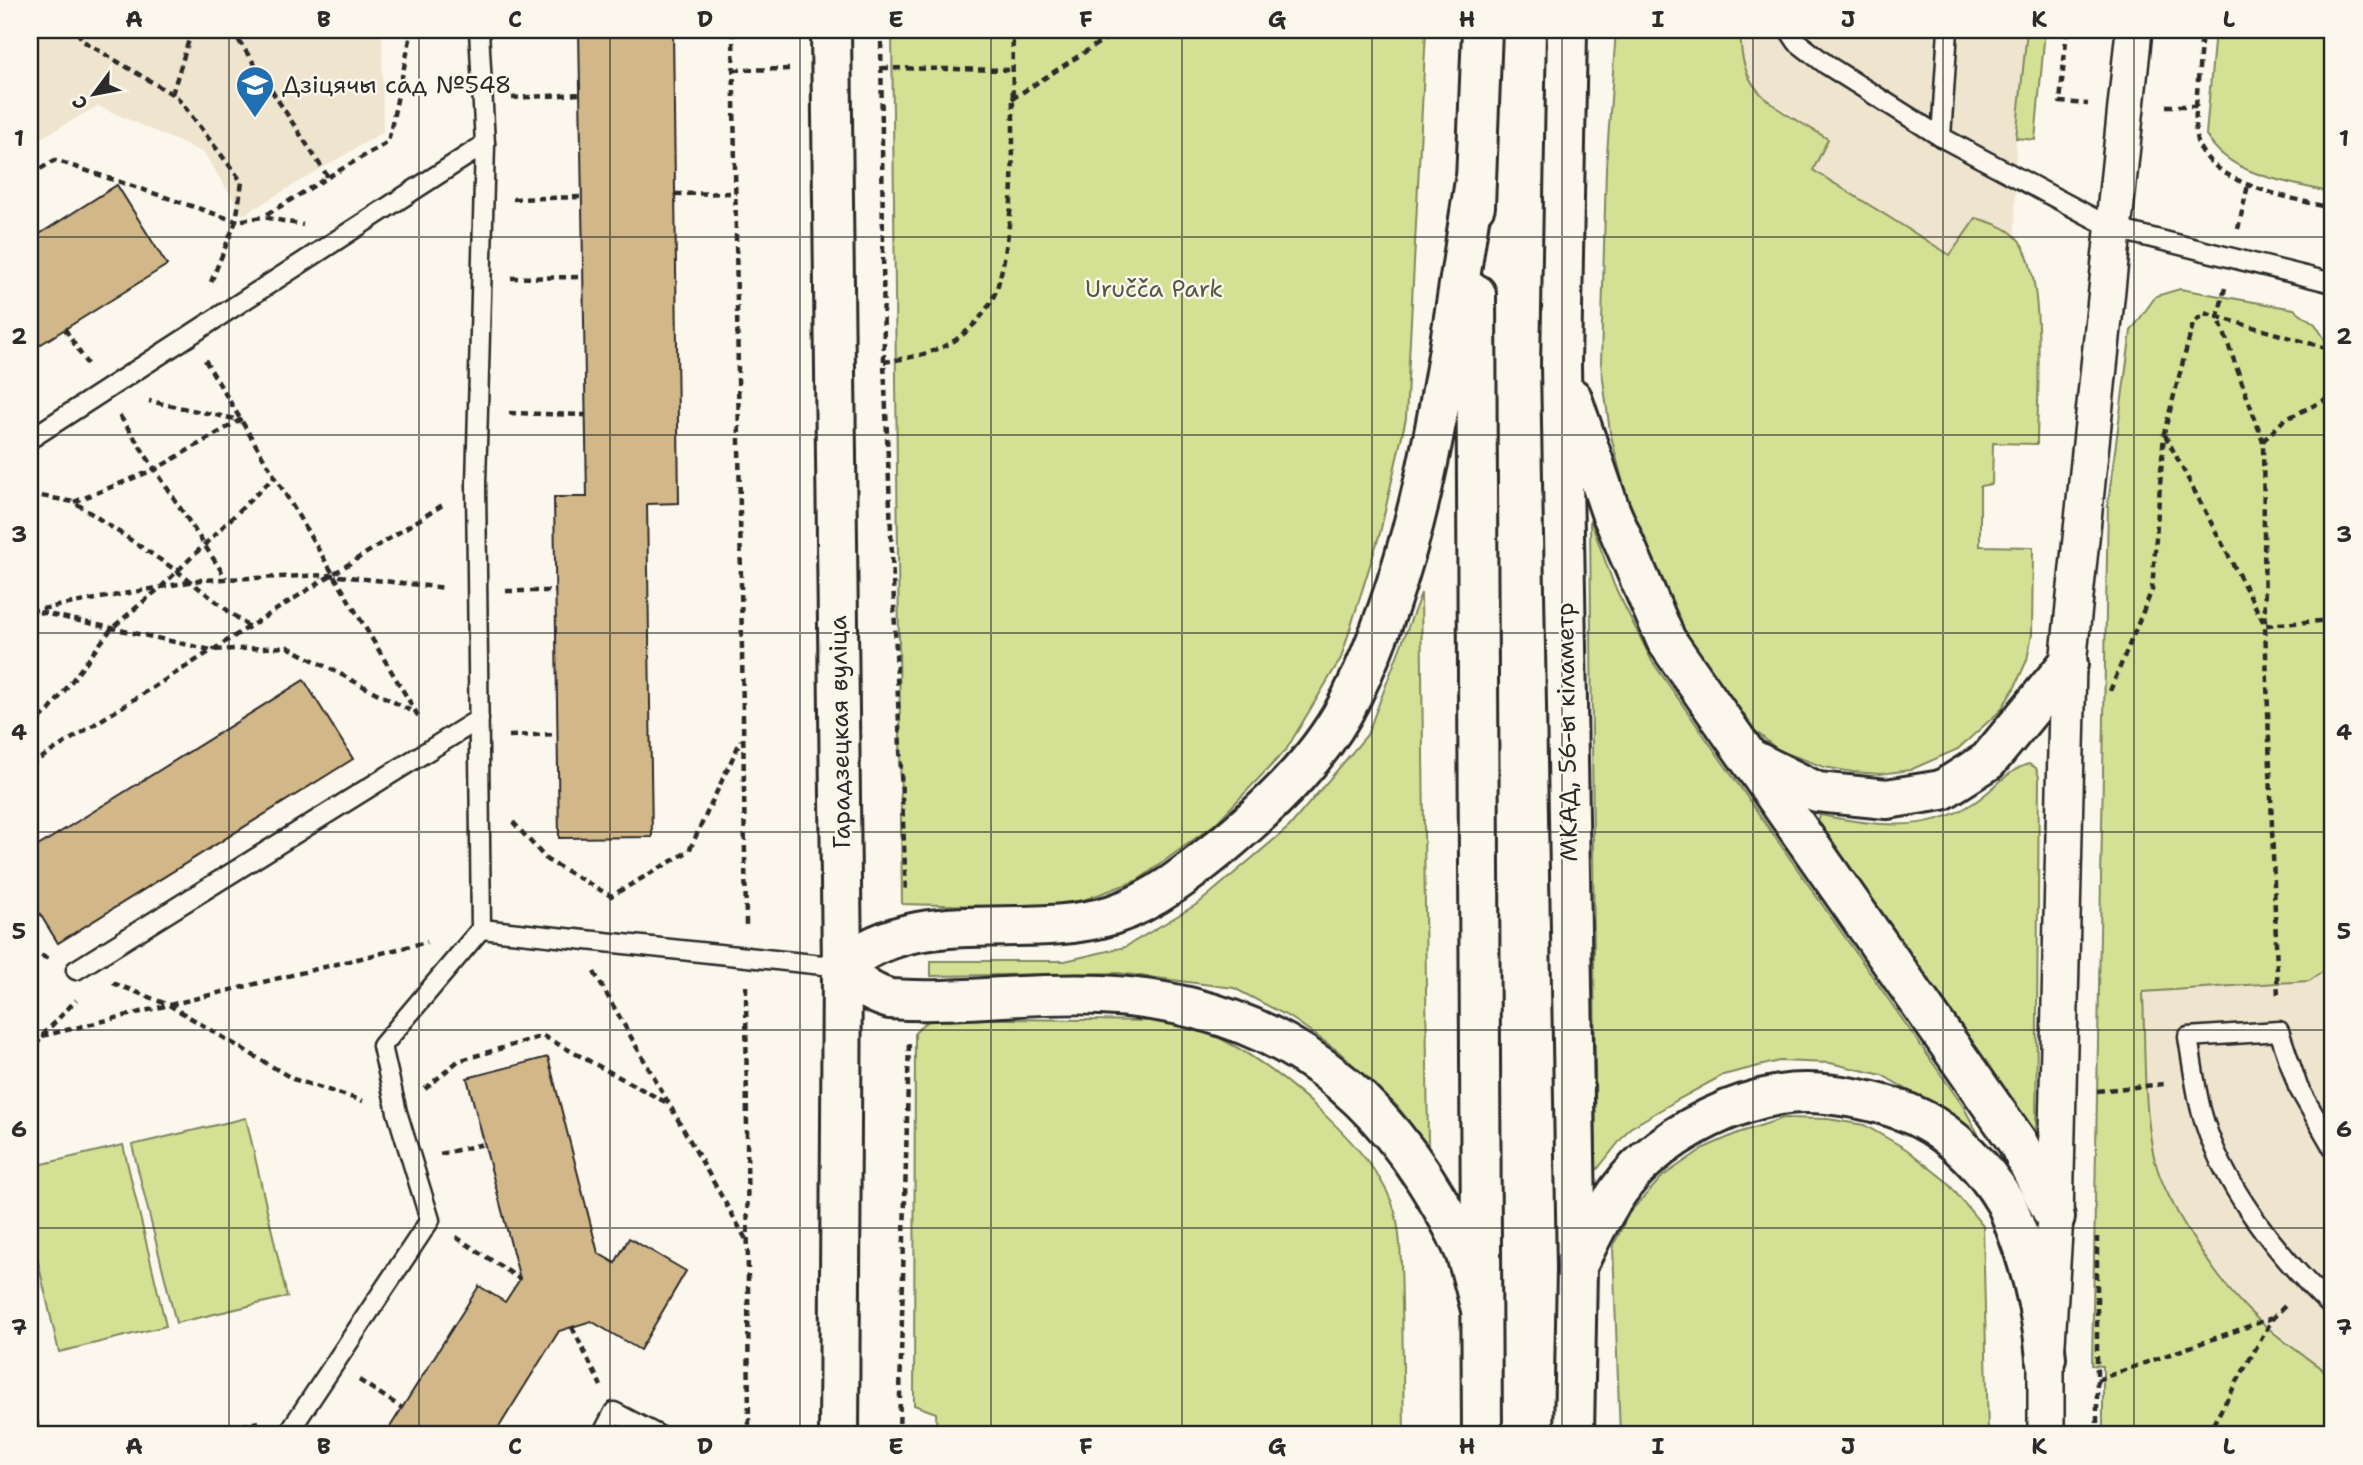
<svg xmlns="http://www.w3.org/2000/svg" width="2363" height="1465" font-family="'Shantell Sans',sans-serif">
<style>
.built{fill:#efe4ce}
.green{fill:#d4e194;stroke:#808660;stroke-width:2}
.building{fill:#d2b788;stroke:#2b2b2b;stroke-width:2}
.lines{fill:none;stroke-linecap:round;stroke-linejoin:round}
.lane-casing{stroke:#2b2b2b;stroke-width:23}
.street-casing{stroke:#2b2b2b;stroke-width:40}
.secondary-casing{stroke:#2b2b2b;stroke-width:44}
.highway-casing{stroke:#2b2b2b;stroke-width:44}
.path{stroke:#2b2b2b;stroke-width:4.5;stroke-dasharray:7 5;stroke-linecap:butt}
.lane{stroke:#fbf7ec;stroke-width:18}
.street{stroke:#fbf7ec;stroke-width:35}
.secondary{stroke:#fbf7ec;stroke-width:38}
.highway{stroke:#fbf7ec;stroke-width:38}
.grid{fill:none;stroke:#2b2b2b;stroke-width:2;stroke-opacity:0.55}
.labels{text-anchor:middle;dominant-baseline:central;stroke-width:5;stroke-linejoin:round;paint-order:stroke}
.poi-label{font-size:24px;fill:#2b2b2b;stroke:#fbf7ec;text-anchor:start}
.park-label{font-size:24px;fill:#555845;stroke:#fbf7ec}
.street-label{font-size:24px;fill:#2b2b2b;stroke:#fbf7ec}
.neatline{fill:none;stroke:#2b2b2b;stroke-width:2.5}
.grid-label{font-size:23px;text-anchor:middle;font-weight:bold;fill:#2b2b2b}
</style>
<rect width="100%" height="100%" fill="#fbf7ec"/>
<filter id="ink" filterUnits="userSpaceOnUse"><feTurbulence type="fractalNoise" baseFrequency=".0143" numOctaves="2"/><feDisplacementMap in="SourceGraphic" scale="14" xChannelSelector="R" yChannelSelector="G"/><feConvolveMatrix kernelMatrix="1 2 1 2 8 2 1 2 1" color-interpolation-filters="sRGB"/></filter>
<g filter="url(#ink)">
<g class="built">
<polygon points="30,30 382,30 383,132 243,215 204,153 98,106 30,144"/>
<polygon points="1741,30 2027,30 2016,138 2015,235 1976,218 1950,256 1813,170 1828,139 1764,97 1753,86 1744,71 1740,55"/>
<polygon points="2333,969 2333,1377 2248,1310 2208,1260 2176,1210 2153,1155 2147,1110 2143,991 2309,981"/>
</g>
<g class="green">
<polygon points="892,30 1426,30 1406,418 1380,533 1341,658 1286,750 1215,824 1138,880 1062,908 902,904"/>
<path d="M1616,30H1741C1737,96 1779,108 1828,139L1813,170L1950,255L1976,218C1989,222 2005,226 2015,236C2048,265 2037,399 2037,444L1993,443L1992,484L1980,486V546L2033,547L2032,634L2027,660L2015,687L2000,711L1958,749L1910,770L1880,774L1853,772L1824,767L1778,750L1736,715L1666,605L1626,495L1610,432L1601,364L1606,168Z"/>
<polygon points="2027,30 2045,30 2035,140 2016,138"/>
<path d="M2215,30H2333V193C2290,182 2230,177 2206,135Z"/>
<path d="M2180,289L2294,309L2315,324L2333,352V965L2309,981L2143,992C2145,1045 2143,1100 2153,1152C2161,1197 2216,1279 2249,1311C2274,1335 2304,1356 2333,1377V1435H2103V1366L2092,1365L2108,503L2131,331L2156,296Z"/>
<polygon points="1590,519 1614,585 1652,661 1963,1106 1983,1143 1935,1106 1882,1075 1830,1063 1779,1061 1723,1075 1679,1099 1630,1128 1596,1171"/>
<polygon points="1421,593 1428,1146 1397,1106 1338,1051 1293,1019 1234,988 1118,973 931,976 931,961 1065,961 1125,947 1199,903 1289,827 1367,735"/>
<path d="M2029,764L2036,768L2039,777L2036,1137L1816,827L1820,815C1871,825 1925,834 1972,804C1992,792 2008,769 2029,764Z"/>
<path d="M936,1018L1159,1021C1182,1025 1204,1030 1225,1041C1278,1068 1379,1152 1395,1212C1402,1241 1401,1272 1402,1302C1403,1346 1403,1391 1404,1435H937L936,1413L914,1405L915,1033L923,1024Z"/>
<polygon points="246,1118 287,1297 176,1323 132,1145"/>
<polygon points="1784,1118 1828,1119 1864,1125 1906,1149 1946,1181 1983,1226 1988,1435 1620,1435 1613,1246 1629,1213 1663,1176 1704,1148 1738,1133"/>
<polygon points="123,1145 166,1326 59,1352 30,1228 30,1167"/>
</g>
<g class="building">
<polygon points="579,30 673,30 679,503 647,504 652,837 559,838 554,497 587,497"/>
<polygon points="117,185 167,265 30,351 30,240"/>
<polygon points="304,680 353,759 58,943 30,898 30,851"/>
<polygon points="548,1057 598,1253 615,1263 629,1238 686,1271 640,1350 591,1321 559,1331 494,1435 385,1435 479,1286 505,1302 520,1279 467,1078"/>
</g>
<g class="lines">
<defs>
<g id="lane">
<polyline points="1789,30 1797,42 1827,65 1941,137 2112,228 2333,283"/>
<polyline points="1941,137 1948,30"/>
<polyline points="30,439 485,144"/>
<polyline points="481,929 842,967"/>
<polyline points="76,970 479,719"/>
<path d="M2333,1148L2298,1087L2279,1031L2188,1037C2192,1061 2195,1086 2201,1110C2220,1184 2279,1257 2333,1308"/>
<polyline points="287,1435 430,1220 397,1112 382,1046 481,929 476,484 485,144 479,30"/>
<polyline points="602,1435 614,1412 658,1435"/>
</g>
<polyline id="street" points="2046,1435 2046,1358 2055,1217 2068,664 2134,30"/>
<polyline id="secondary" points="831,30 842,967 839,1435"/>
<g id="highway">
<polyline points="1567,30 1561,366 1577,1268 1574,1435"/>
<path d="M1475,181C1447,354 1429,539 1351,698C1323,755 1275,801 1228,841C1194,869 1156,901 1112,915C1024,942 917,902 842,967C857,983 869,993 890,999C960,1004 1031,991 1101,995C1240,1002 1346,1058 1423,1176C1438,1200 1453,1224 1464,1250C1471,1268 1475,1288 1480,1306"/>
<polyline points="1475,206 1482,30"/>
<polyline points="1476,294 1482,1435"/>
<polyline points="1572,398 1610,510 1666,640 2018,1143 2055,1217"/>
<polyline points="1755,761 1817,792 1887,799 1942,790 1988,761 2068,664"/>
<path d="M1580,1260C1599,1222 1615,1187 1647,1159C1682,1128 1734,1102 1780,1095C1819,1088 1886,1101 1921,1119C1953,1135 1986,1169 2004,1200C2010,1209 2012,1220 2016,1229C2033,1273 2042,1312 2046,1358"/>
</g>
</defs>
<use href="#lane" class="lane-casing"/>
<use href="#street" class="street-casing"/>
<use href="#secondary" class="secondary-casing"/>
<use href="#highway" class="highway-casing"/>
<g class="path">
<polyline points="232,30 328,177 263,217"/>
<polyline points="733,30 746,925"/>
<polyline points="881,30 884,362 906,893"/>
<polyline points="2067,30 2060,102 2088,104"/>
<polyline points="882,68 1012,70"/>
<polyline points="734,70 789,69"/>
<polyline points="172,94 192,30"/>
<polyline points="512,98 581,94"/>
<polyline points="1012,99 1119,30"/>
<path d="M2166,106H2196C2196,117 2194,134 2198,144C2217,187 2292,197 2333,209"/>
<polyline points="2196,106 2202,30"/>
<polyline points="30,175 55,160 236,221 242,182 177,97 83,41 76,30"/>
<polyline points="328,177 388,142 412,30"/>
<polyline points="675,194 736,193"/>
<polyline points="513,199 582,197"/>
<polyline points="2238,229 2248,185"/>
<polyline points="511,278 583,277"/>
<polyline points="211,282 236,221 263,217 303,225"/>
<polyline points="2225,288 2218,316 2263,441 2265,625 2278,999"/>
<polyline points="65,329 87,364"/>
<polyline points="205,360 420,719"/>
<path d="M884,362C914,357 945,352 968,330C982,318 995,299 999,281C1019,206 1011,108 1013,30"/>
<polyline points="509,413 585,415"/>
<polyline points="120,416 226,578"/>
<polyline points="2165,435 2265,625 2333,620"/>
<polyline points="2263,441 2284,420 2333,396"/>
<polyline points="30,494 74,502 177,571 249,627"/>
<polyline points="74,502 156,469 240,420 149,401"/>
<polyline points="506,591 556,591"/>
<polyline points="30,611 200,580 331,575 445,588"/>
<polyline points="39,612 211,650 288,647 415,713"/>
<polyline points="2110,691 2152,590 2164,433 2193,324 2204,313 2333,350"/>
<polyline points="30,726 49,711 112,628 161,587 274,477"/>
<polyline points="509,736 557,734"/>
<polyline points="30,765 444,504"/>
<polyline points="513,822 547,860 611,896 689,851 741,740"/>
<polyline points="30,951 49,959"/>
<polyline points="594,972 747,1241"/>
<polyline points="113,983 169,1005 293,1079 363,1101"/>
<polyline points="746,986 749,1435"/>
<polyline points="30,1039 427,942"/>
<polyline points="30,1056 42,1036 76,1000"/>
<polyline points="425,1089 458,1061 543,1036 669,1104"/>
<polyline points="2097,1091 2164,1084"/>
<polyline points="440,1154 484,1144"/>
<polyline points="456,1237 520,1279"/>
<polyline points="572,1327 601,1386"/>
<polyline points="359,1380 402,1408"/>
<polyline points="2097,1380 2272,1318"/>
<polyline points="30,1386 37,1425 35,1435"/>
<polyline points="30,1419 37,1425 30,1425"/>
<polyline points="194,1435 259,1422"/>
<polyline points="899,1435 909,1041"/>
<polyline points="2097,1435 2097,1237"/>
<polyline points="2207,1435 2273,1318 2286,1305"/>
</g>
<use href="#lane" class="lane"/>
<use href="#street" class="street"/>
<use href="#secondary" class="secondary"/>
<use href="#highway" class="highway"/>
</g>
</g>
<path class="grid" d="M229,30V1435M419,30V1435M610,30V1435M800,30V1435M991,30V1435M1182,30V1435M1372,30V1435M1562,30V1435M1753,30V1435M1943,30V1435M2134,30V1435M30,237H2333M30,435H2333M30,633H2333M30,832H2333M30,1030H2333M30,1228H2333"/>
<defs>
<symbol id="school-pin" viewBox="-11 -11 22 30"><path d="M0 17L-7.5 6A9.5 9.5 0 1 1 7.5 6Z" fill="#1f6fb2" stroke="#fbf7ec"/><path d="M0-5L7-2L0 1L-7-2ZM-4 1L0 2.5L4 1V4Q0 6-4 4Z" fill="#fff"/></symbol>
</defs>
<g fill-rule="evenodd">
<use href="#school-pin" x="233" y="63" width="44" height="60"/>
</g>
<g class="labels">
<g class="poi-label">
<text x="282" y="85">Дзіцячы сад №548</text>
</g>
<g class="park-label">
<text x="1154" y="289">Uručča Park</text>
</g>
<g class="street-label">
<text transform="translate(840 732) rotate(-91)">Гарадзецкая вуліца</text>
<text transform="translate(1567 732) rotate(-91)">МКАД, 56-ы кіламетр</text>
</g>
</g>
<rect width="2363" height="1465" fill="none" stroke="#fbf7ec" stroke-width="77"/>
<g transform="translate(94 94) rotate(238)" stroke="#fbf7ec" stroke-width="5" paint-order="stroke">
<path d="M0-5L12 26L0 18L-12 26Z" fill="#2b2b2b"/>
<text y="-10" font-size="19" font-weight="bold" text-anchor="middle" fill="#2b2b2b">С</text>
</g>
<rect x="38" y="38" width="2286" height="1388" class="neatline"/>
<g class="grid-label">
<text x="134" y="27">A</text>
<text x="324" y="27">B</text>
<text x="515" y="27">C</text>
<text x="705" y="27">D</text>
<text x="896" y="27">E</text>
<text x="1086" y="27">F</text>
<text x="1277" y="27">G</text>
<text x="1467" y="27">H</text>
<text x="1658" y="27">I</text>
<text x="1848" y="27">J</text>
<text x="2039" y="27">K</text>
<text x="2229" y="27">L</text>
<text x="19" y="146">1</text>
<text x="2344" y="146">1</text>
<text x="19" y="344">2</text>
<text x="2344" y="344">2</text>
<text x="19" y="542">3</text>
<text x="2344" y="542">3</text>
<text x="19" y="740">4</text>
<text x="2344" y="740">4</text>
<text x="19" y="939">5</text>
<text x="2344" y="939">5</text>
<text x="19" y="1137">6</text>
<text x="2344" y="1137">6</text>
<text x="19" y="1335">7</text>
<text x="2344" y="1335">7</text>
<text x="134" y="1454">A</text>
<text x="324" y="1454">B</text>
<text x="515" y="1454">C</text>
<text x="705" y="1454">D</text>
<text x="896" y="1454">E</text>
<text x="1086" y="1454">F</text>
<text x="1277" y="1454">G</text>
<text x="1467" y="1454">H</text>
<text x="1658" y="1454">I</text>
<text x="1848" y="1454">J</text>
<text x="2039" y="1454">K</text>
<text x="2229" y="1454">L</text>
</g>
</svg>
